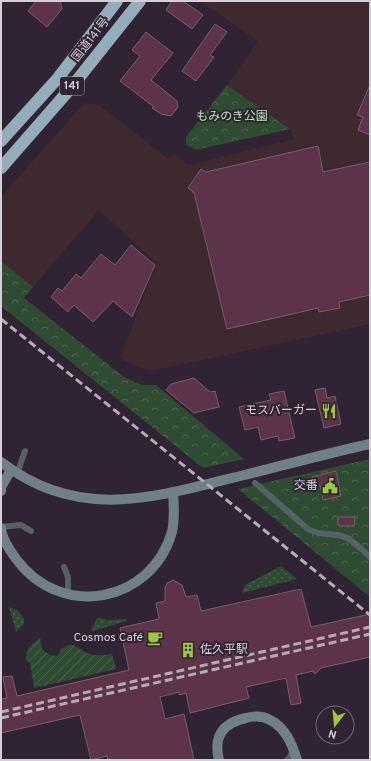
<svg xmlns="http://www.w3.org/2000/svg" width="371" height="761" font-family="Overpass,'Noto Sans JP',sans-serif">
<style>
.commercial{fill:#3e2a2e}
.grass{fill:url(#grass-dots)}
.park{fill:url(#park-crowns)}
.garden{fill:url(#garden-furrows)}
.building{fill:#5c3348;stroke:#765f69}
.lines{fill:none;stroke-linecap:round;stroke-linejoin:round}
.lane{stroke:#566166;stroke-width:6}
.secondary{stroke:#708088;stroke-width:10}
.highway{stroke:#94adba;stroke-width:12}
.rail{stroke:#b4abb7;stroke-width:3;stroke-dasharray:8 4;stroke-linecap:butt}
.labels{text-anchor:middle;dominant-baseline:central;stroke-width:4;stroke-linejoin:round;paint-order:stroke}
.shield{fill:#302333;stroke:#a49ba7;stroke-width:1}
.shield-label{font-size:11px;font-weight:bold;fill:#d6ced9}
.street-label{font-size:12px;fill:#d6ced9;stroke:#302333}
.park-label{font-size:12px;fill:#adeab4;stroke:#302333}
.poi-label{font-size:12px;fill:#d6ced9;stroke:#302333;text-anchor:end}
</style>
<defs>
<pattern id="grass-dots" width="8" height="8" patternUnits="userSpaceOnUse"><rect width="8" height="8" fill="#2e4c32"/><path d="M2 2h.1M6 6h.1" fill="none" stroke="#4c654f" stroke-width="1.8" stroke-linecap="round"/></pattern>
<pattern id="park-crowns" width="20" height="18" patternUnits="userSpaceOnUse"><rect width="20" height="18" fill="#2e4c32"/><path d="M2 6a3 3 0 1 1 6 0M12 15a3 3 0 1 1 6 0" fill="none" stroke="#4c654f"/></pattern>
<pattern id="garden-furrows" width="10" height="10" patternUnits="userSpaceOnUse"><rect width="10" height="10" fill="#2e4c32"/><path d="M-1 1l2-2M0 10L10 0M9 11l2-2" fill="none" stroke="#4c654f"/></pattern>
</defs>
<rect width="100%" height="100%" fill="#302333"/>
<polygon class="commercial" points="200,1 370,1 370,324 151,371 138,367 125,361 120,357 157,264 99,210 33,287 1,261 1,197 84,103 99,105 167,158 169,156 175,155 189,165 295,139 290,129 227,85 258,41"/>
<g class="grass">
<polygon points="281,566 297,579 242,593 245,585"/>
<polygon points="9,607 17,610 24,618 24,624 16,632"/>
<polygon points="101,618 108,620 126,619 127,621 93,631 91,628 94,625 96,619"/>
</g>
<g class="park">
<polygon points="227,85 290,129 195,150 186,144 186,137"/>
<polygon points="1,261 33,287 24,298 124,377 142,385 156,385 244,459 203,468 1,306"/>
<polygon points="370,459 370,597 238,489"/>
</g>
<path class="garden" d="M40,638L42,649L50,655L58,656L61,649C75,639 78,650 90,654C97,656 105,655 112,654L116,669L34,688L30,663L25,660L29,647Z"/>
<g class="building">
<polygon points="36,1 60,1 62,9 47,27 28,11"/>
<polygon points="172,1 183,1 203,15 192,29 166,10"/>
<polygon points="215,24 227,32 210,55 214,57 196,81 182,71"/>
<polygon points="146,32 173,53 151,80 177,101 178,107 171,116 161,114 152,108 154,107 120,81 140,56 132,50"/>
<polygon points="370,85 370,135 358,130 363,117 357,115"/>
<polygon points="318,146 323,172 370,162 370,295 339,302 340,308 319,312 318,308 227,329 194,193 188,188 201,169 206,172"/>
<polygon points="131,245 155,265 132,317 113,301 93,322 74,305 68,312 51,297 58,288 62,291 76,274 81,278 101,254 115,265"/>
<polygon points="194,378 210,392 215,391 219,407 194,413 166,390 171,384"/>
<polygon points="325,388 327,398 335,396 341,424 324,428 315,390"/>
<polygon points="284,391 295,438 279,441 278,436 261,440 258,427 245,430 239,407 271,400 269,394"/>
<polygon points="336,471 341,496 323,500 320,485 314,487 312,477"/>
<polygon points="338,517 355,517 354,526 338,526"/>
<polygon points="173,580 182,585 186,597 197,595 201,611 301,589 311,627 370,614 370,657 321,668 315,674 313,671 296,675 301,703 291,705 286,678 246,687 249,698 190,713 186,693 179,695 179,692 160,697 165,719 184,714 194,760 108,760 107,756 91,760 80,715 1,733 1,699 7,698 3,677 12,676 17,696 129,670 120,628 159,619 156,603 165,601 165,588 167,583"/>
</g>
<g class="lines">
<g class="lane">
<polyline points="17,474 25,451"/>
<path d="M255,483L308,529C320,536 330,533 342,536C353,539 362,550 370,557"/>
<polyline points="1,527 21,525 31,531"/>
<polyline points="64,567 68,577 68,595"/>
<polyline points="287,760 290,757 293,749"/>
</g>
<g class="secondary">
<path d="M1,462C76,520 149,499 232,478C278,467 324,454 370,444"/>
<polyline points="1,491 1,487 11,470"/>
<path d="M1,528C2,539 10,551 17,560C61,619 151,604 172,532C175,519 174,506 173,493"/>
<path d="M219,760C213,736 223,723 246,718C254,716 263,716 270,720C286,728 292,744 297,760"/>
</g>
<g class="highway">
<polyline points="1,141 58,78 117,1"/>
<polyline points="1,168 70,89 140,1"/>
</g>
<g class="rail">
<polyline points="1,319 370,615"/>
<polyline points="1,712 370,627"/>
<polyline points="1,718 370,634"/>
</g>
</g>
<defs>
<symbol id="restaurant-bare" viewBox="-9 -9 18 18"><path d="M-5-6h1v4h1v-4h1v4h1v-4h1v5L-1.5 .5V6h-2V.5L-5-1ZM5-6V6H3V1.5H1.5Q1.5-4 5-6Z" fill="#9acb34" stroke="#302333" stroke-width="2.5" paint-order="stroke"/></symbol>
<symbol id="civic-bare" viewBox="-9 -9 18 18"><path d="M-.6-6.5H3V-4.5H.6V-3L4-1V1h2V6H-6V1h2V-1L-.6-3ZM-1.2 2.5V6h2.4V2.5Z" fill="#9acb34" stroke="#302333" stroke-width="2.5" paint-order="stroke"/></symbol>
<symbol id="cafe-bare" viewBox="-9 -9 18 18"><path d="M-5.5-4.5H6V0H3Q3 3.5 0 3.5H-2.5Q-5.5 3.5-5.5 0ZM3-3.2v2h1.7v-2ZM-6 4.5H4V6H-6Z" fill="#9acb34" stroke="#302333" stroke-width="2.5" paint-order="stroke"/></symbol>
<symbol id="building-bare" viewBox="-9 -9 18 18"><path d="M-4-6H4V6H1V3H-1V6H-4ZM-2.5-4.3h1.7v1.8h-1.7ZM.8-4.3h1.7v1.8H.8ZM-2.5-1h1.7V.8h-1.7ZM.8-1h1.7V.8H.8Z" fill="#9acb34" stroke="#302333" stroke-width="2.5" paint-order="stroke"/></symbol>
</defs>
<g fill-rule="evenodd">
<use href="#restaurant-bare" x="318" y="400" width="22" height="22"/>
<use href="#civic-bare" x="319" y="475" width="22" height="22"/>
<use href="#cafe-bare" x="144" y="627" width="22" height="22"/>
<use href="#building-bare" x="177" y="639" width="22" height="22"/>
</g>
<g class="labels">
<rect class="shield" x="60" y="77" width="24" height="18" rx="3"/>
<g class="shield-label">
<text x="72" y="86">141</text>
</g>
<g class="street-label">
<text transform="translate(91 40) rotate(-52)">国道141号</text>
</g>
<g class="park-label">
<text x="232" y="117">もみのき公園</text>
</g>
<g class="poi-label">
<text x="317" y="411">モスバーガー</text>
<text x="318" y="486">交番</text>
<text x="143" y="638">Cosmos Café</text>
<text x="200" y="650" text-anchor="start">佐久平駅</text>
</g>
</g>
<rect width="371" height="761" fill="none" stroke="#d6ced9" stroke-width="4"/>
<g transform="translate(335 725) rotate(196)"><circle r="19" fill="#302333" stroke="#726775"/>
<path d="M0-3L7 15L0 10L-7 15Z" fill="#9acb34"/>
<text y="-6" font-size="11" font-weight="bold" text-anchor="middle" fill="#d6ced9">N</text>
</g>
</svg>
